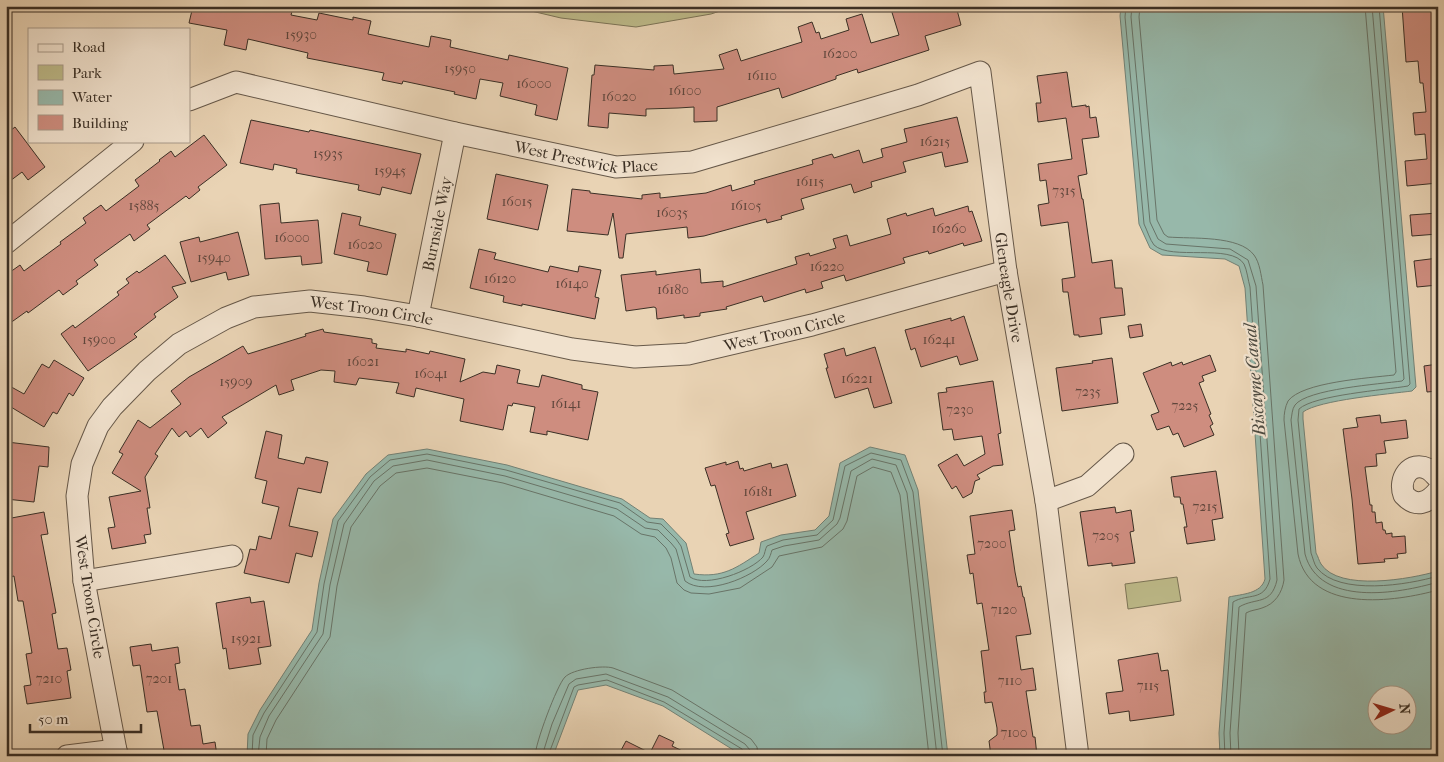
<svg xmlns="http://www.w3.org/2000/svg" width="1444" height="762" font-family="'IM FELL French Canon',serif">
<style>
.green{fill:#bdba89;stroke:#7c7457}
.water{fill:#97b8aa;stroke:#728175;fill-rule:evenodd}
.lines{fill:none;stroke-linecap:round;stroke-linejoin:round}
.shore{stroke:#687468;stroke-width:1}
.building{fill:#ce8d7f;stroke:#3a2f25}
.minor-casing{stroke:#665849;stroke-width:23}
.minor{stroke:#f1e2ce;stroke-width:21}
.labels{text-anchor:middle;dominant-baseline:central;stroke-width:4.5;stroke-linejoin:round;paint-order:stroke}
.number-label{font-size:14px;fill:#5f463c}
.street-label{font-size:16px;fill:#3a2f25;stroke:#f1e2ce}
.water-label{font-size:18px;font-style:italic;fill:#4d4a40;stroke:#f1e2ce}
</style>
<rect width="100%" height="100%" fill="#e9d3b4"/>
<filter id="stains"><feTurbulence type="fractalNoise" baseFrequency=".004" numOctaves="4"/><feColorMatrix values="0 0 0 0 .2 0 0 0 0 .09 0 0 0 0 .02 0 0 0 .5 -.17"/></filter>
<radialGradient id="worn" r=".72"><stop offset=".6" stop-color="#630" stop-opacity="0"/><stop offset="1" stop-color="#630" stop-opacity=".3"/></radialGradient>
<g class="green">
<polygon points="510,6 735,6 711,14 636,27 561,18"/>
<polygon points="1177,577 1181,601 1128,609 1125,584"/>
</g>
<g class="water">
<path d="M1121,6H1383L1416,387L1412,391C1389,394 1319,400 1303,412V419L1316,553C1318,556 1319,561 1321,564C1339,592 1411,579 1438,571V756H1220L1219,733L1229,597C1242,594 1261,594 1265,579L1245,288L1239,266L1225,259L1162,255L1150,248L1139,224L1120,16ZM1376,694H1406V724H1376Z"/>
<path d="M870,447L905,455L918,490L948,756H743L663,706L606,685L578,690L553,756H247L248,734L260,710L312,630L319,583L333,519L366,474L388,455L427,449L507,465L622,499L650,518L663,519L686,543L694,574C723,578 736,568 759,553L761,542L781,535L815,530L829,516L840,463Z"/>
</g>
<g class="lines">
<g class="shore">
<path d="M1126,6L1125,17L1144,224C1147,230 1150,240 1154,245C1171,261 1231,243 1244,264C1247,270 1248,280 1250,287L1270,579C1264,602 1248,593 1233,602L1224,733L1225,756"/>
<path d="M1132,6L1131,17L1150,222L1158,239L1166,244L1230,249L1248,260L1256,286L1277,580C1271,606 1256,597 1239,607L1230,733L1231,756"/>
<path d="M1140,6L1139,17L1157,220L1164,234L1168,237C1192,239 1239,235 1254,255C1260,263 1261,276 1263,285L1284,580C1282,593 1275,604 1262,608C1257,610 1251,610 1246,613L1238,733L1239,756"/>
<path d="M1365,6L1396,372L1394,375C1369,378 1302,382 1288,401C1285,407 1284,414 1284,420L1298,554C1310,614 1395,602 1438,590"/>
<path d="M1372,6L1404,379L1402,381C1380,384 1307,389 1295,405C1292,409 1292,415 1291,420L1305,554C1319,607 1398,594 1438,582"/>
<path d="M1379,6L1410,384L1408,386C1385,390 1314,395 1299,409L1298,420L1311,553C1313,558 1314,564 1317,568C1339,596 1408,585 1438,576"/>
<path d="M252,756L253,735L264,713L317,632L324,584L338,521L370,477L390,460L427,454L506,470L620,503L647,522L661,524L676,539L681,546L690,577C706,588 751,571 763,557C765,554 765,549 767,546L783,540L817,535L833,520L845,466L871,453L901,460L913,492L943,756"/>
<path d="M258,756L260,737L269,716L323,634L330,585L344,524L374,481L393,466L427,460L505,476L617,509L645,528L658,530L671,543L676,549L685,581C705,597 753,577 767,561C770,558 771,553 772,550L784,546L819,540L837,524L840,518L851,471L872,459L896,465L907,493L937,756"/>
<polyline points="266,756 267,739 276,720 330,637 337,586 351,527 380,486 396,473 427,468 503,483 614,516 641,534 655,537 666,548 671,558 677,583 684,590 691,593 709,594 740,588 772,567 779,556 822,547 843,529 847,521 857,476 873,467 891,472 900,495 929,756"/>
<path d="M535,756C535,744 557,685 565,677C573,669 603,665 613,668L672,690L751,739L757,747L758,756"/>
<polyline points="542,756 552,724 569,684 576,679 606,674 668,697 745,744 750,750 751,756"/>
<polyline points="548,756 574,687 578,685 607,680 664,702 742,749 744,756"/>
</g>
</g>
<g class="building">
<polygon points="193,6 284,6 293,8 291,15 317,20 319,13 353,20 353,17 371,21 368,34 429,47 431,36 451,40 450,47 508,60 509,55 568,68 557,120 535,115 537,105 500,96 503,83 480,79 476,99 454,94 455,92 403,81 402,84 382,80 384,73 307,58 308,53 248,39 246,50 224,45 227,30 189,23"/>
<polygon points="890,6 956,6 961,25 925,36 929,50 858,73 857,69 836,76 836,79 782,98 779,88 717,107 717,121 694,122 694,107 678,108 646,109 646,116 609,113 608,128 588,126 592,75 594,75 595,65 654,70 654,66 673,65 674,74 724,69 719,55 737,49 741,61 802,42 798,27 812,22 816,33 819,32 821,39 849,30 846,19 862,14 871,43 899,35"/>
<polygon points="1402,6 1435,6 1436,11 1438,11 1438,183 1407,186 1405,161 1427,159 1425,134 1415,135 1413,113 1426,112 1423,83 1420,83 1418,61 1406,62"/>
<polygon points="1067,72 1072,107 1086,105 1086,107 1089,106 1090,118 1096,117 1099,137 1082,139 1087,174 1078,176 1082,199 1083,199 1092,263 1112,260 1115,288 1122,288 1125,315 1100,318 1102,334 1079,337 1079,335 1074,335 1068,292 1063,292 1062,279 1075,277 1068,222 1041,226 1038,205 1049,203 1046,180 1040,181 1038,164 1072,159 1066,118 1038,122 1036,103 1041,103 1037,76"/>
<polygon points="957,117 968,162 945,167 942,152 903,162 906,172 871,182 872,187 854,193 851,184 801,199 804,209 781,216 782,219 767,223 766,219 704,236 688,238 687,227 626,234 623,258 619,258 613,213 608,235 567,231 572,189 590,191 590,193 642,199 642,195 660,193 660,198 706,193 731,185 732,191 755,184 754,181 813,164 812,160 832,154 834,158 859,150 863,163 883,157 881,149 907,142 904,129"/>
<polygon points="251,120 309,132 310,130 421,154 411,194 382,187 380,195 358,190 359,185 296,173 297,169 274,164 273,170 240,163"/>
<polygon points="15,127 45,167 28,180 22,172 6,184 6,134"/>
<polygon points="204,135 227,165 198,187 200,190 189,199 186,196 147,225 150,229 134,241 130,234 94,260 98,265 76,281 78,284 63,295 59,290 28,313 27,311 6,326 6,275 20,265 24,271 61,244 60,242 86,223 83,218 101,205 106,211 139,186 135,180 160,161 159,160 171,151 175,157"/>
<polygon points="496,174 548,185 538,230 487,219"/>
<polygon points="279,203 281,223 318,220 322,263 302,265 301,256 265,259 260,205"/>
<polygon points="968,206 969,212 972,211 982,241 964,246 963,243 929,254 928,251 903,258 905,263 846,281 844,275 821,282 823,288 806,293 805,289 764,302 762,296 726,307 727,309 700,313 700,316 684,318 684,315 657,319 656,308 654,307 626,311 621,275 656,271 656,275 700,269 701,283 723,281 723,287 797,264 795,257 809,253 810,256 836,248 833,239 847,235 850,246 891,234 887,219 906,213 907,216 933,208 935,216"/>
<polygon points="342,213 361,217 359,225 396,234 387,275 367,271 369,262 334,254"/>
<polygon points="1438,213 1438,234 1412,236 1410,215"/>
<polygon points="238,232 249,275 228,280 226,272 191,282 180,242 199,237 200,242"/>
<polygon points="479,249 496,253 494,259 548,272 550,266 578,272 579,266 601,270 595,297 599,298 595,319 522,304 522,306 503,302 504,296 470,288"/>
<polygon points="165,255 186,283 172,287 178,297 154,314 156,317 134,334 137,337 88,371 61,334 73,325 75,328 119,295 117,292 129,283 126,279 137,271 139,273"/>
<polygon points="1438,258 1438,285 1417,287 1414,261"/>
<polygon points="964,316 978,360 960,365 957,356 921,367 915,348 911,350 905,330 951,318 951,321"/>
<polygon points="1141,324 1143,336 1130,338 1128,326"/>
<polygon points="323,329 324,332 372,339 372,343 377,344 376,348 406,352 406,349 429,354 430,351 465,359 460,382 483,372 495,374 497,365 520,370 517,383 539,387 542,375 582,385 582,389 598,392 588,440 547,431 547,435 530,432 535,407 513,403 512,406 508,405 503,430 460,421 464,399 416,388 414,397 396,393 399,383 359,378 356,385 334,382 335,371 321,370 291,380 294,390 279,395 276,385 222,417 227,423 208,438 201,428 190,437 186,431 179,437 172,428 155,454 158,456 145,477 150,508 147,508 151,534 144,535 146,543 112,549 108,528 115,527 109,497 141,491 112,473 123,454 119,452 138,420 150,428 181,404 171,391 189,377 243,346 248,354 306,336 305,334"/>
<polygon points="875,347 892,403 874,408 868,388 835,398 826,368 828,368 824,354 844,348 846,356"/>
<polygon points="1210,355 1216,371 1202,376 1204,381 1199,383 1211,414 1209,415 1213,424 1210,426 1214,435 1184,447 1178,433 1173,435 1169,426 1157,430 1156,428 1151,415 1159,412 1143,373 1171,362 1172,366 1182,362 1183,365"/>
<polygon points="1112,358 1118,403 1062,411 1056,368 1093,363 1092,361"/>
<polygon points="54,360 84,378 73,396 69,393 57,414 53,412 44,427 6,404 6,384 24,394 42,364 49,368"/>
<polygon points="1438,364 1438,391 1427,392 1424,366"/>
<polygon points="993,381 1001,433 998,434 1003,465 993,466 977,475 980,479 975,481 972,493 963,498 956,486 952,489 938,465 957,454 964,466 985,454 982,436 954,440 952,429 943,430 938,393 947,392 946,388"/>
<polygon points="1380,415 1381,423 1406,420 1408,438 1384,441 1386,453 1376,454 1377,466 1365,467 1370,505 1372,505 1372,512 1375,512 1376,523 1382,522 1383,530 1385,530 1386,534 1392,533 1392,537 1405,536 1406,553 1397,554 1398,558 1384,559 1385,562 1358,564 1352,499 1343,429 1358,427 1356,418"/>
<polygon points="266,431 282,435 278,458 304,464 306,457 328,462 321,493 298,488 289,526 318,532 312,557 296,553 289,583 244,573 250,549 256,550 259,536 271,539 279,507 262,503 267,481 255,478"/>
<polygon points="7,442 49,447 48,467 39,466 34,502 6,499"/>
<polygon points="738,461 740,469 743,468 744,471 771,463 772,468 787,464 796,496 746,512 754,539 730,546 726,534 729,533 715,485 711,486 705,468 726,462 726,465"/>
<polygon points="1216,471 1223,518 1212,520 1215,540 1187,544 1184,527 1187,527 1183,504 1181,504 1180,497 1174,497 1171,477"/>
<polygon points="1115,507 1116,513 1131,510 1134,531 1130,532 1135,563 1112,566 1112,563 1088,566 1080,512"/>
<polygon points="1012,510 1015,530 1009,531 1015,572 1018,587 1021,586 1023,597 1024,597 1031,634 1016,636 1021,670 1033,668 1036,690 1026,691 1033,737 1035,737 1037,756 991,756 989,741 997,735 997,728 992,702 985,703 984,692 986,692 981,651 989,650 982,603 977,604 973,573 970,574 967,555 975,554 970,516"/>
<polygon points="44,512 48,534 41,535 56,613 52,614 58,649 67,648 71,670 67,671 71,698 27,704 24,686 31,685 26,654 32,653 23,601 18,601 14,576 6,578 6,558 10,557 6,536 6,519"/>
<polygon points="250,597 251,603 264,601 271,646 258,648 261,664 229,669 226,648 223,649 216,603"/>
<polygon points="151,644 152,651 178,647 180,663 175,664 179,690 185,689 191,726 200,725 203,744 215,742 217,756 165,756 157,711 147,712 140,665 133,666 130,647"/>
<polygon points="1158,653 1161,671 1168,670 1174,715 1130,721 1129,711 1109,714 1106,693 1123,691 1118,660"/>
<polygon points="659,735 674,742 672,746 693,756 618,756 626,741 650,753"/>
</g>
<g class="lines">
<defs>
<g id="minor">
<path id="s1" d="M189,100L236,82L455,133L616,167L692,162L918,95L980,72L1006,271L1046,501L1078,756"/>
<polyline points="6,243 133,141"/>
<path id="s2" d="M418,316L455,133"/>
<path d="M1438,478C1435,475 1432,471 1428,469C1410,460 1398,479 1404,495C1416,508 1428,503 1438,491"/>
<polyline points="1046,501 1087,486 1123,454"/>
<polyline points="84,581 232,556"/>
<polyline points="67,756 116,750"/>
<path id="s3" d="M117,756L84,581L77,496L82,464L98,426L112,407L147,371L179,344L226,318L254,307L310,301L364,307L418,316L572,349L635,357L688,354L812,325L1006,271"/>
</g>
</defs>
<use href="#minor" class="minor-casing"/>
<use href="#minor" class="minor"/>
</g>
<g class="labels">
<g class="number-label">
<text x="301" y="34">15930</text>
<text x="840" y="53">16200</text>
<text x="460" y="68">15950</text>
<text x="762" y="75">16110</text>
<text x="534" y="83">16000</text>
<text x="685" y="90">16100</text>
<text x="619" y="96">16020</text>
<text x="935" y="141">16215</text>
<text x="328" y="153">15935</text>
<text x="390" y="170">15945</text>
<text x="810" y="181">16115</text>
<text x="1064" y="190">7315</text>
<text x="517" y="201">16015</text>
<text x="144" y="205">15885</text>
<text x="746" y="205">16105</text>
<text x="672" y="212">16035</text>
<text x="949" y="228">16260</text>
<text x="292" y="237">16000</text>
<text x="365" y="244">16020</text>
<text x="214" y="257">15940</text>
<text x="827" y="266">16220</text>
<text x="500" y="278">16120</text>
<text x="572" y="283">16140</text>
<text x="673" y="289">16180</text>
<text x="99" y="339">15900</text>
<text x="939" y="339">16241</text>
<text x="363" y="361">16021</text>
<text x="431" y="373">16041</text>
<text x="857" y="378">16221</text>
<text x="236" y="381">15909</text>
<text x="1088" y="391">7235</text>
<text x="566" y="403">16141</text>
<text x="1185" y="405">7225</text>
<text x="960" y="409">7230</text>
<text x="758" y="491">16181</text>
<text x="1205" y="506">7215</text>
<text x="1106" y="535">7205</text>
<text x="992" y="543">7200</text>
<text x="1004" y="609">7120</text>
<text x="246" y="638">15921</text>
<text x="49" y="678">7210</text>
<text x="159" y="678">7201</text>
<text x="1010" y="680">7110</text>
<text x="1148" y="685">7115</text>
<text x="1014" y="732">7100</text>
</g>
<g class="street-label">
<text stroke="none"><textPath href="#s1" startOffset="409">West Prestwick Place</textPath></text>
<text stroke="none"><textPath href="#s2" startOffset="94">Burnside Way</textPath></text>
<text stroke="none"><textPath href="#s1" startOffset="1035">Gleneagle Drive</textPath></text>
<text stroke="none"><textPath href="#s3" startOffset="655">West Troon Circle</textPath></text>
<text stroke="none"><textPath href="#s3" startOffset="1075">West Troon Circle</textPath></text>
<text transform="translate(90 597) rotate(81)">West Troon Circle</text>
</g>
<g class="water-label">
<text transform="translate(1255 380) rotate(-95)">Biscayne Canal</text>
</g>
</g>
<rect width="1444" height="762" fill="none" stroke="#e9d3b4" stroke-width="25"/>
<rect x="8" y="8" width="1429" height="747" fill="none" stroke="#3a2f25" stroke-width="2.5"/>
<rect x="12" y="12" width="1419" height="737" fill="none" stroke="#3a2f25"/>
<rect x="28" y="28" width="162" height="115" fill="#f1e2ce" stroke="#a89a8a"/>
<rect x="38" y="44" width="25" height="8" fill="#f1e2ce" stroke="#a89a8a"/>
<text x="72" y="52" font-size="15" fill="#3a2f25">Road</text>
<rect x="38" y="65" width="25" height="15" fill="#bdba89" stroke="#a89a8a"/>
<text x="72" y="78" font-size="15" fill="#3a2f25">Park</text>
<rect x="38" y="90" width="25" height="15" fill="#97b8aa" stroke="#a89a8a"/>
<text x="72" y="102" font-size="15" fill="#3a2f25">Water</text>
<rect x="38" y="115" width="25" height="15" fill="#ce8d7f" stroke="#a89a8a"/>
<text x="72" y="128" font-size="15" fill="#3a2f25">Building</text>
<g transform="translate(1392 710) rotate(85)"><circle r="24" fill="#f1e2ce" stroke="#a89a8a"/>
<path d="M0-4L9 19L0 12L-9 19Z" fill="#8f2418"/>
<text y="-8" font-size="14" font-weight="bold" text-anchor="middle" fill="#3a2f25">N</text>
</g>
<path d="M30 724v8h111v-8" fill="none" stroke="#3a2f25" stroke-width="2.5"/>
<text x="38" y="724" font-size="15" fill="#3a2f25" stroke="#f1e2ce" stroke-width="4" paint-order="stroke">50 m</text>
<rect width="100%" height="100%" filter="url(#stains)"/>
<rect width="100%" height="100%" fill="url(#worn)"/>
</svg>
